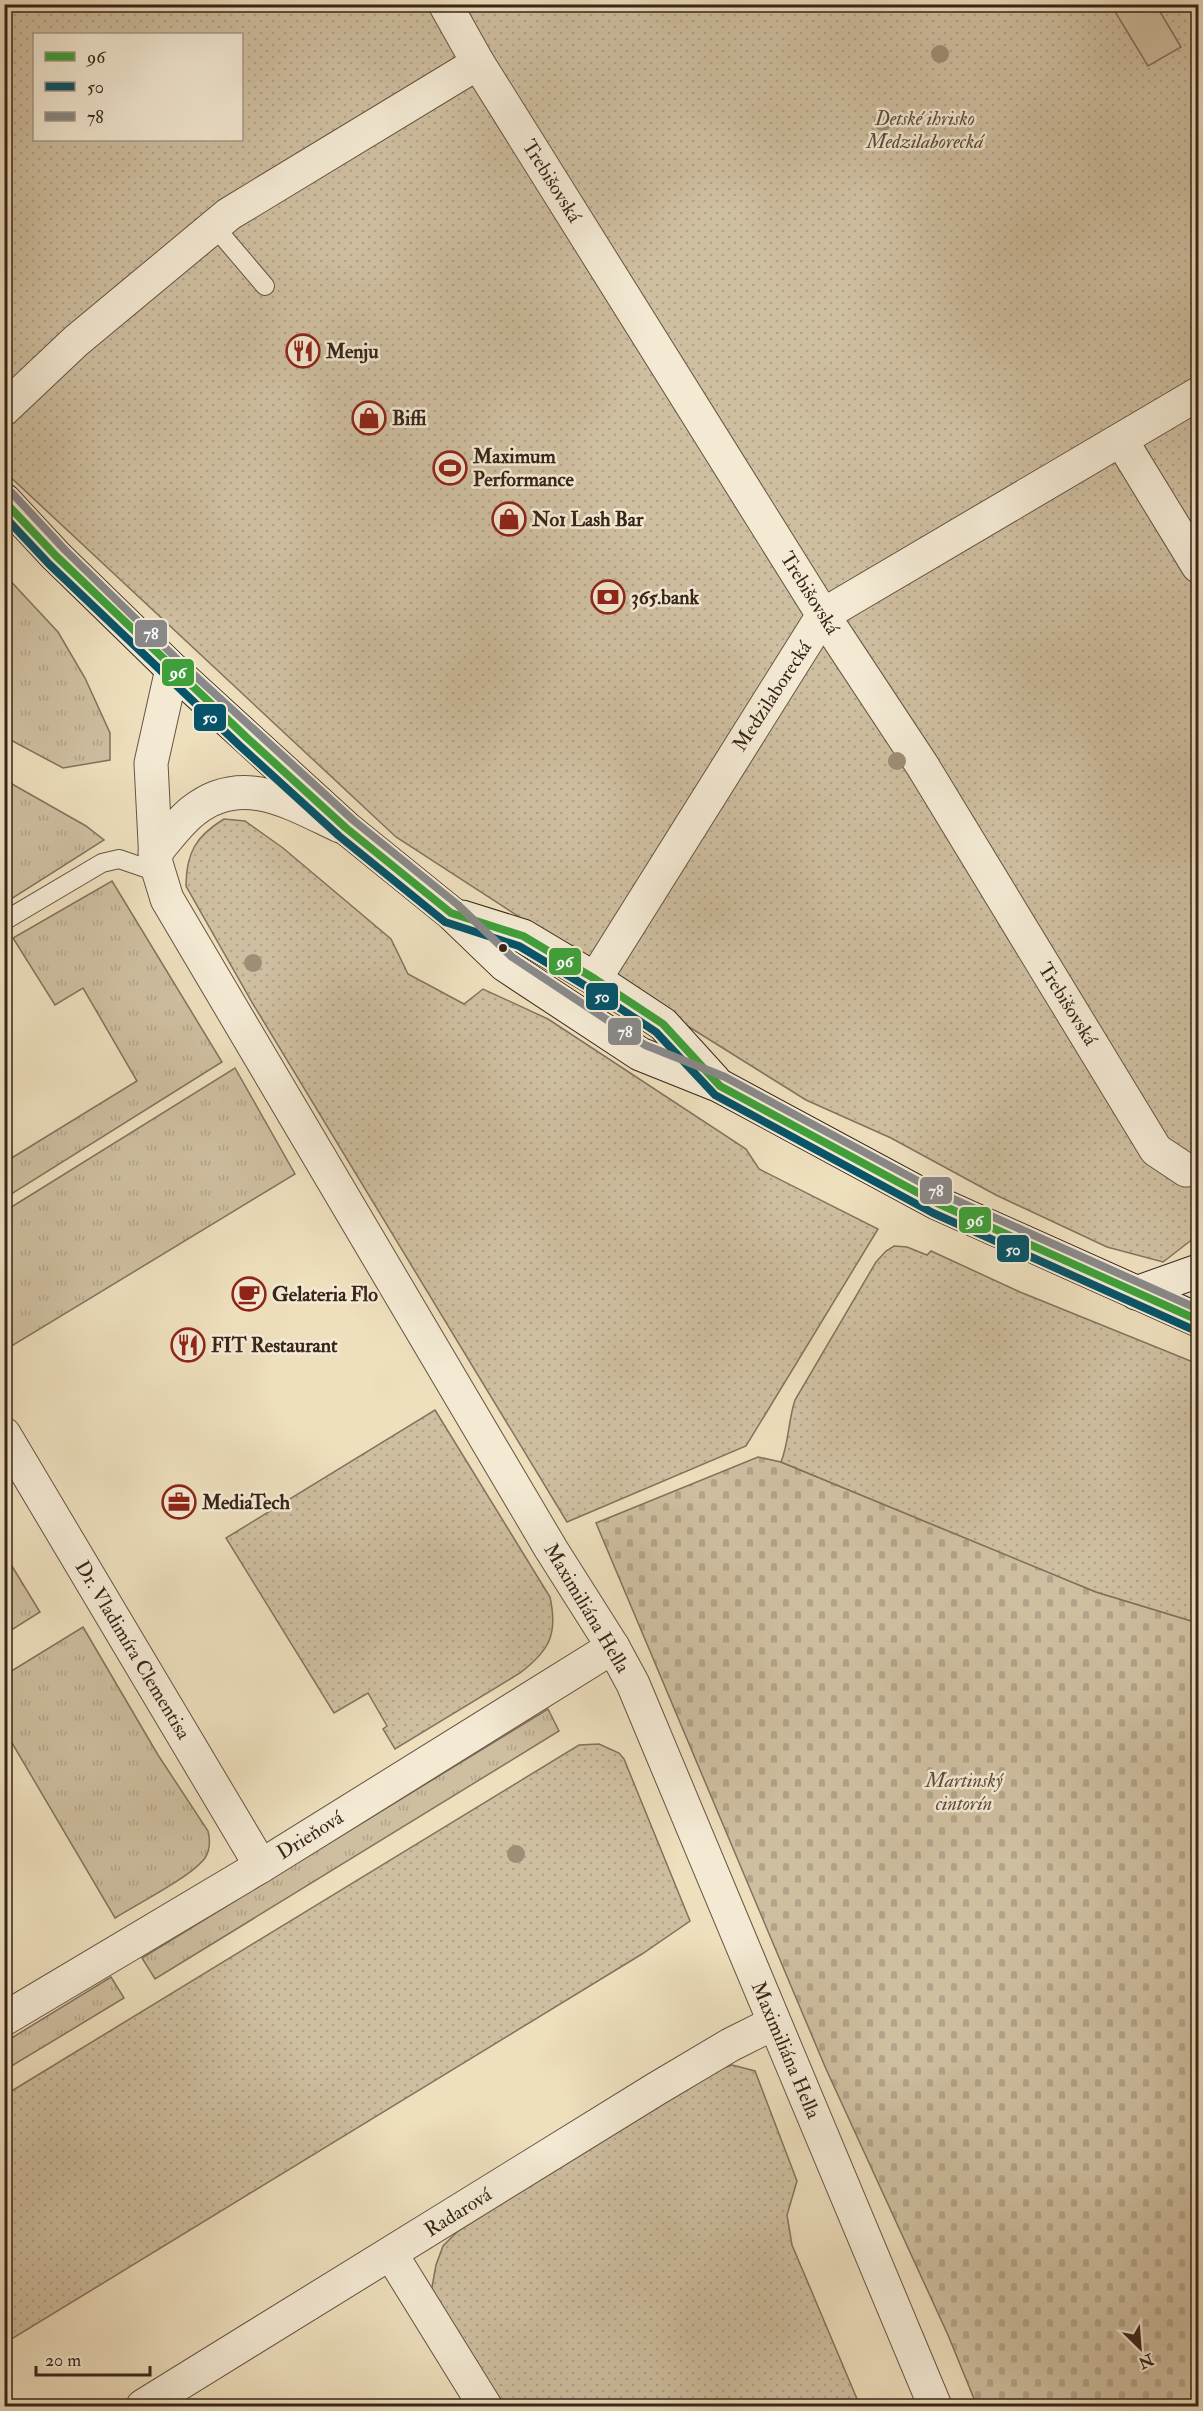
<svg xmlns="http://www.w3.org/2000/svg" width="1203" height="2411" font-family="'IM FELL Double Pica',serif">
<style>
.grass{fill:url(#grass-tufts);stroke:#83725d;stroke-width:1.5}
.cemetery{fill:url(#cemetery-stones);stroke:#83725d;stroke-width:1.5}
.park{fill:url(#park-dots);stroke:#83725d;stroke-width:1.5;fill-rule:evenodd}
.pitch{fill:#cfbfa1;stroke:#83725d;stroke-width:1.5}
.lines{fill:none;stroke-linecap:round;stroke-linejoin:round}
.lane-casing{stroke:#655442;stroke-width:20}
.street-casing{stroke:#655442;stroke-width:35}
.secondary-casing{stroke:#372519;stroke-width:35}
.lane{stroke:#f4ead4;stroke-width:18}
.street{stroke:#f4ead4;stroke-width:33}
.secondary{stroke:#f4ead4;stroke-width:33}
.bus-1-casing{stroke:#f4ead4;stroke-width:12}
.bus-2-casing{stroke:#f4ead4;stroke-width:12}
.bus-3-casing{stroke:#f4ead4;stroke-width:12}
.bus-1{stroke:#3fa03b;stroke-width:8}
.bus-2{stroke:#065469;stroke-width:8}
.bus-3{stroke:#898989;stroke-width:8}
.tree{fill:#9e8e76}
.bus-dot{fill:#372519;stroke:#f4ead4;stroke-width:2}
.labels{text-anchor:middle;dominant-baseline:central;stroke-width:5;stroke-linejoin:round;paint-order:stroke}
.park-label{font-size:20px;font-style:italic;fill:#5d4c3b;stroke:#f4ead4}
.street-label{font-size:20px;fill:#372519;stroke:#f4ead4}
.poi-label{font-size:20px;font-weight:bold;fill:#372519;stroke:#f4ead4;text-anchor:start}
.line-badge{stroke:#f4ead4;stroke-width:2}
.badge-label{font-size:16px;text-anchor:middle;font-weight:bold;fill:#fff}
</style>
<defs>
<pattern id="grass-tufts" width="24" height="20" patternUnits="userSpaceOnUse" patternTransform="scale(1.5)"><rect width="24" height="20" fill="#cfbfa1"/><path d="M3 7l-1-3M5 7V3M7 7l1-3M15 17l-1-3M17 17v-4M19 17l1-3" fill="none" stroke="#b2a48a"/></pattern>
<pattern id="cemetery-stones" width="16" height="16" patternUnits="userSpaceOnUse" patternTransform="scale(1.5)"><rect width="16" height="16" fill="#cfbfa1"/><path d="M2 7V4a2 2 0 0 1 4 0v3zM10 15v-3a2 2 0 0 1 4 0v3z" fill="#b2a48a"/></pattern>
<pattern id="park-dots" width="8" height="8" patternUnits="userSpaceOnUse" patternTransform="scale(1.5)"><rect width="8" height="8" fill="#cfbfa1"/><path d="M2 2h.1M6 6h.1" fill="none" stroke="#b2a48a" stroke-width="1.8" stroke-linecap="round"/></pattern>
</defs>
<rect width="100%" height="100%" fill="#eedfbd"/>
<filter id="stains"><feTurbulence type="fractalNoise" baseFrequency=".00333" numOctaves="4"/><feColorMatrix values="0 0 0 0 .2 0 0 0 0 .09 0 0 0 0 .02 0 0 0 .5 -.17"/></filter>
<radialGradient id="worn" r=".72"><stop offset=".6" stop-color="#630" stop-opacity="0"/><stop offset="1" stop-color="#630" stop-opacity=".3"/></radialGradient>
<g class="grass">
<polygon points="4,574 58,632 85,678 110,733 110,760 63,768 5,737"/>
<polygon points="5,780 86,826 104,840 5,903"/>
<polygon points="112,881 222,1062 5,1198 5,1162 137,1081 83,988 55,1005 13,938"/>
<polygon points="235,1068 295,1174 5,1350 5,1211"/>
<polygon points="4,1553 40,1612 5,1634 4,1634"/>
<path d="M83,1627L158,1755L208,1831C210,1839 210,1850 205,1858C191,1877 137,1904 115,1918L5,1731V1675Z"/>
<polygon points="548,1709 559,1731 155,1979 142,1958"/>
<polygon points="111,1977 124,1998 5,2070 5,2042"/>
</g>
<polygon class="cemetery" points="758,1457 781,1462 1096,1592 1198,1623 1198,2406 977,2406 948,2335 826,2069 596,1523"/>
<g class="park">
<path d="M4,5H1198V1235L1163,1262L1107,1247L996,1195L891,1138L806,1100L678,1020L396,837L5,472ZM34,34H242V140H34Z"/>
<path d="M224,819L245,821L283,848L391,939L408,974L464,1004L483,989L548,1019L746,1149L759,1169L878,1229L746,1446L567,1522L253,1004L186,886C186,853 196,836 224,819Z"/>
<path d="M894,1246L907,1247L927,1255L931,1251L1020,1292L1198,1364V1623L1096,1592L781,1462C789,1442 788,1421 795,1400L876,1262L886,1251Z"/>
<path d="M435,1410L550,1597C558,1634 550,1650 520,1673L395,1749L383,1729L387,1726L368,1693L334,1713L226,1538Z"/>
<polygon points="599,1744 619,1753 624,1759 690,1921 642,1954 5,2343 5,2095 579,1745"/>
<polygon points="732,2065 755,2071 797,2181 787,2215 792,2245 860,2406 493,2406 436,2315 432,2287 436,2265 443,2246 458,2231 700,2076"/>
</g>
<polygon class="pitch" points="1111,5 1156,5 1181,47 1148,66"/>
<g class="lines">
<defs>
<g id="lane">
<polyline points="214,226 265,286"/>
<polyline points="4,921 102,863 119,859 157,872"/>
</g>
<g id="street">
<polyline points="445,4 478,63 823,615 922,765 1156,1150 1186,1170"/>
<polyline points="4,409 76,341 229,214 478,63"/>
<polyline points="1121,440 1198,566"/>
<polyline points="172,669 151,763 156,863 167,899 551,1549 613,1647 633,1684 935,2406"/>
<path d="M155,853C167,839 178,823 193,811C242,772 291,803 340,826"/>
<polyline points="595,979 823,615 1198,394"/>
<polyline points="4,1434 261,1866"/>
<polyline points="4,2019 261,1866 613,1647"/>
<polyline points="391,2254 485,2406"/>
<polyline points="143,2406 656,2089 730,2045 774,2023"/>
</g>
<g id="secondary">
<polyline points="4,500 56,556 172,669 346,828 451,913 505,965 640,1054 720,1086 937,1203 1198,1320"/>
<polyline points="462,917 523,936 595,979 663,1024 714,1080"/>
<polyline points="1136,1293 1198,1271"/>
</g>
</defs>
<use href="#lane" class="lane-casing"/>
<use href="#street" class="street-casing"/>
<use href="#secondary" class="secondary-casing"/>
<use href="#lane" class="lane"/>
<use href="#street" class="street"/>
<use href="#secondary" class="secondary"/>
<defs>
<polyline id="bus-1" points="4,501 56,556 246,737 346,828 451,913 523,936 595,979 663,1024 720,1086 937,1203 1198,1320"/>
<polyline id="bus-2" points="4,516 49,564 239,745 339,836 445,922 519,946 589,988 656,1032 715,1095 933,1213 1194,1330"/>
<polyline id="bus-3" points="12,493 64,549 179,661 353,820 458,905 512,957 645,1045 725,1077 942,1194 1198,1309"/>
</defs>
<use href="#bus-1" class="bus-1-casing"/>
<use href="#bus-2" class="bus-2-casing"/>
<use href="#bus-3" class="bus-3-casing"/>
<use href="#bus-1" class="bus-1"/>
<use href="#bus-2" class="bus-2"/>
<use href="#bus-3" class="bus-3"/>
</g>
<g class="tree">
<circle cx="940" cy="54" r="9"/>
<circle cx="883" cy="122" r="9"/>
<circle cx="897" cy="761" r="9"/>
<circle cx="253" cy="963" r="9"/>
<circle cx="516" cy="1854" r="9"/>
</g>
<defs>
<symbol id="restaurant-ring" viewBox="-11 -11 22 22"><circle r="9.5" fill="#f4ead4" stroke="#8f2418" stroke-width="1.5"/><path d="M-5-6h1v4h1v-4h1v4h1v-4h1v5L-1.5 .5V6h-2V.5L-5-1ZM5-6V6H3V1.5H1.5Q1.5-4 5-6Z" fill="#8f2418"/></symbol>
<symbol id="shop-ring" viewBox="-11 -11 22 22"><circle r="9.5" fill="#f4ead4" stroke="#8f2418" stroke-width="1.5"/><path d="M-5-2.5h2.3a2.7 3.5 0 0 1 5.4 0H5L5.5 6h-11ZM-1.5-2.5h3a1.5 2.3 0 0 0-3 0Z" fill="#8f2418"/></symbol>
<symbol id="stadium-ring" viewBox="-11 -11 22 22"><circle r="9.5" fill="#f4ead4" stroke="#8f2418" stroke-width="1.5"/><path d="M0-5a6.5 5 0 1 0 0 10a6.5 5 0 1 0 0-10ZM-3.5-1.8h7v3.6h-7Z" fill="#8f2418"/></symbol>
<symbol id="bank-ring" viewBox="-11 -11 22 22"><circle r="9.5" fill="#f4ead4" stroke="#8f2418" stroke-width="1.5"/><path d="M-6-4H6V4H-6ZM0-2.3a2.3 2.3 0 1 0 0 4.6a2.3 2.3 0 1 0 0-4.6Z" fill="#8f2418"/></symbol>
<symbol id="cafe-ring" viewBox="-11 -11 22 22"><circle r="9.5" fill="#f4ead4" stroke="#8f2418" stroke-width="1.5"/><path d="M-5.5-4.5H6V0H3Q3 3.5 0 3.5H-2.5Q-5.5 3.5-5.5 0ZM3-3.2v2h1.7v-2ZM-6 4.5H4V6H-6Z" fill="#8f2418"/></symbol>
<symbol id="office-ring" viewBox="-11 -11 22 22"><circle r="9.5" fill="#f4ead4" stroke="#8f2418" stroke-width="1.5"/><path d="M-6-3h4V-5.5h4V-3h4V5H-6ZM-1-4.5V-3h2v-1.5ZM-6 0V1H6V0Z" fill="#8f2418"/></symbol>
</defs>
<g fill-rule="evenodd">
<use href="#restaurant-ring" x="284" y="332" width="38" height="38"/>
<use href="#shop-ring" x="350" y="399" width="38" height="38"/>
<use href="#stadium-ring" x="431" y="449" width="38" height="38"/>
<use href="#shop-ring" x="490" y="500" width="38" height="38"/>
<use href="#bank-ring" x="589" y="578" width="38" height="38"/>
<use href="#cafe-ring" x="230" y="1275" width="38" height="38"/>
<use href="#restaurant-ring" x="169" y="1326" width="38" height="38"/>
<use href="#office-ring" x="160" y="1483" width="38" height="38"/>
</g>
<circle class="bus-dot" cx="503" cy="948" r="5"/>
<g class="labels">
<g class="park-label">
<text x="925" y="118">Detské ihrisko<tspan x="925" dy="23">Medzilaborecká</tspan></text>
<text x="964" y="1780">Martinský<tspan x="964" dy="23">cintorín</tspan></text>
</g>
<g class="street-label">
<text transform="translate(552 181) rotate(58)">Trebišovská</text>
<text transform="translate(810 593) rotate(58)">Trebišovská</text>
<text transform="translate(772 696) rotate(-57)">Medzilaborecká</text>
<text transform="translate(1068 1004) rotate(58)">Trebišovská</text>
<text transform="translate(587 1608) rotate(59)">Maximiliána Hella</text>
<text transform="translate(133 1650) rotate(59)">Dr. Vladimíra Clementisa</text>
<text transform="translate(310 1835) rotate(-32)">Drieňová</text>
<text transform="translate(786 2050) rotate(67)">Maximiliána Hella</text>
<text transform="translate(458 2212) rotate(-32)">Radarová</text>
</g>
<g class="poi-label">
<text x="326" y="351">Menju</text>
<text x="392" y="418">Biffi</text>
<text x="473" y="456">Maximum<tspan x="473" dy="23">Performance</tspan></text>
<text x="532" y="519">No1 Lash Bar</text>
<text x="631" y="597">365.bank</text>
<text x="272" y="1294">Gelateria Flo</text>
<text x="211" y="1345">FIT Restaurant</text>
<text x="202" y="1502">MediaTech</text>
</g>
</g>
<g class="line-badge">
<rect x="134" y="619" width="34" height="29" rx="6" fill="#898989"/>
<rect x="161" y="658" width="34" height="29" rx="6" fill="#3fa03b"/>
<rect x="193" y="703" width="34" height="29" rx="6" fill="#065469"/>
<rect x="548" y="947" width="34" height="29" rx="6" fill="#3fa03b"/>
<rect x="585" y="982" width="34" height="29" rx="6" fill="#065469"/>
<rect x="607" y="1017" width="35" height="29" rx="6" fill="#898989"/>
<rect x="919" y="1176" width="34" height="29" rx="6" fill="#898989"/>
<rect x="958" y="1206" width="34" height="28" rx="6" fill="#3fa03b"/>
<rect x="996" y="1234" width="34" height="29" rx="6" fill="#065469"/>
</g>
<g class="badge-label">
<text x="151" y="639">78</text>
<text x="178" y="678">96</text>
<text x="210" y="723">50</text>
<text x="565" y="967">96</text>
<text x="602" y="1002">50</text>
<text x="625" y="1037">78</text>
<text x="936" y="1196">78</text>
<text x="975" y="1226">96</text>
<text x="1013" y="1255">50</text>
</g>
<rect width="1203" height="2411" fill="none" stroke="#eedfbd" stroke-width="24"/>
<rect x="6" y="6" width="1191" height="2399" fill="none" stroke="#372519" stroke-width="3"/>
<rect x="12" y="12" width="1179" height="2387" fill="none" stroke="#372519" stroke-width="1.5"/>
<rect x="33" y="33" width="210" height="108" fill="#f4ead4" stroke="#a89b89" stroke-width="1.5"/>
<rect x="45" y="52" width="30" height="9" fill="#3fa03b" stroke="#a89b89" stroke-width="1.5"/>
<text x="87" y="63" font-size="18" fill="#372519">96</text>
<rect x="45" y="82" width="30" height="9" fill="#065469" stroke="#a89b89" stroke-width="1.5"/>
<text x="87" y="93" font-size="18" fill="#372519">50</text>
<rect x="45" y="112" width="30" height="9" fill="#898989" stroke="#a89b89" stroke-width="1.5"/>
<text x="87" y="123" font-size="18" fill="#372519">78</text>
<g transform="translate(1140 2348) rotate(155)" stroke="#f4ead4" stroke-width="4.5" paint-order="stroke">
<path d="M0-4.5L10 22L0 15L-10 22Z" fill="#372519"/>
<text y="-9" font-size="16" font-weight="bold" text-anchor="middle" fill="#372519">N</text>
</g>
<path d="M36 2366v9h114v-9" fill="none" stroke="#372519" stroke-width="3"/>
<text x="45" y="2366" font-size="18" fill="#372519" stroke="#f4ead4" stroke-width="4.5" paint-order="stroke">20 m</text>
<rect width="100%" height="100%" filter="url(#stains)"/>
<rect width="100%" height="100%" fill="url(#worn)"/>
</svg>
